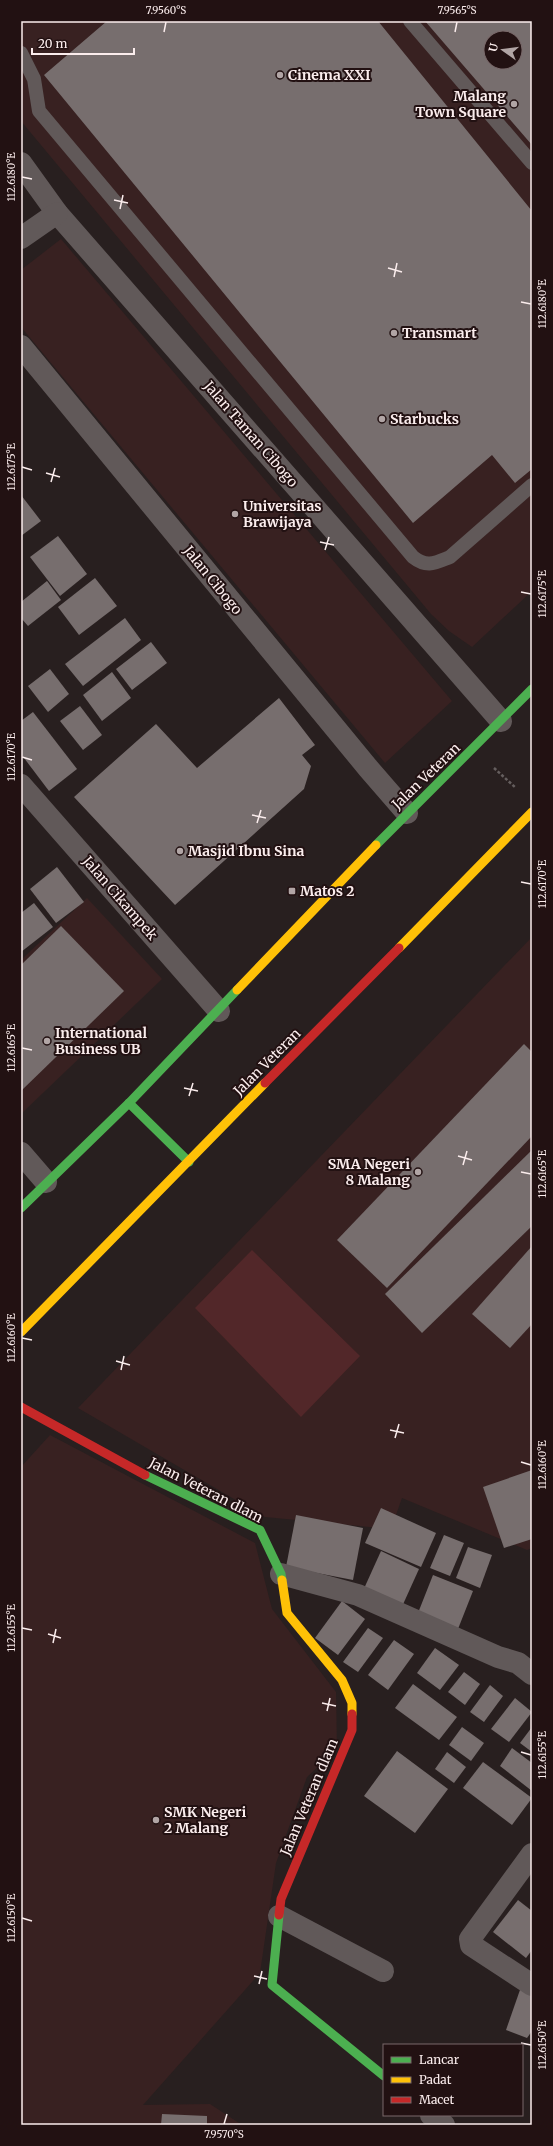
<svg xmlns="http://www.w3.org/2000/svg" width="553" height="2146" font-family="Merriweather,serif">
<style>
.built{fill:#382121;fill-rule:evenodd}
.pitch{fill:#522729}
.building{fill:#776e6e;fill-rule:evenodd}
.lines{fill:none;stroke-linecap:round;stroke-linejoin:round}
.path{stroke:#655e5e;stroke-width:2.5;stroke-dasharray:3 2;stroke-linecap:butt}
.lane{stroke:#615959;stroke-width:14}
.street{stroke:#615959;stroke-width:22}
.fast{stroke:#4caf50;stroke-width:9}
.slow{stroke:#ffc107;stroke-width:9}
.jam{stroke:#c62828;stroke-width:9}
.ticks{fill:none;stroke:#fbeded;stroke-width:1.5}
.poi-dot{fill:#b1a5a5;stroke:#221112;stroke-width:1.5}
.labels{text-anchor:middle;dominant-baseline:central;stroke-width:4;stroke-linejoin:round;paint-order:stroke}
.poi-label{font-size:14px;font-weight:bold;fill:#fbeded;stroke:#221112;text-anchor:start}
.street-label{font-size:14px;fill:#fbeded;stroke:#221112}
.neatline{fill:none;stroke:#fbeded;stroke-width:1.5}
.ticks-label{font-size:10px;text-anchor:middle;fill:#fbeded}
</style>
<rect width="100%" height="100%" fill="#281f1f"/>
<g class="built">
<path d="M21,21H532V591L472,647L449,631L431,614L21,121ZM491,38H515V62H491Z"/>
<polygon points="61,239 452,701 385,763 21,327 21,270"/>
<polygon points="87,898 162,979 21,1114 21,960"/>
<polygon points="532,937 532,1548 527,1550 402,1498 391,1529 265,1517 78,1408"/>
<polygon points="50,1435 255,1543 272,1609 336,1692 337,1749 307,1777 276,1863 260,1973 143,2105 210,2104 242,2125 21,2125 21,1467"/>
</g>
<polygon class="pitch" points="252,1250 360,1356 301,1417 195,1308"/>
<g class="building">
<polygon points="107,21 378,21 532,211 532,469 515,483 492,455 413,523 44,75"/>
<path d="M425,21H532V145ZM491,38H515V62H491Z"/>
<polygon points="21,495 41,521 21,536"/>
<polygon points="58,536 87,574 60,596 30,557"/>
<polygon points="95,578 117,606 79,635 58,607"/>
<polygon points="47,581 61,600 28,626 21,618 21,602"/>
<polygon points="125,618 141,640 83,686 65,664"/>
<polygon points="151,642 167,663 132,690 116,669"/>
<polygon points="50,669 69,694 48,712 28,686"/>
<polygon points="112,672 131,698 102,721 83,695"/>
<polygon points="279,698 315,745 302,755 311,766 304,789 175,905 74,797 156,724 197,768"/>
<polygon points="80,706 102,735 83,750 60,721"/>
<polygon points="33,712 77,769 49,791 21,754 21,721"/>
<polygon points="57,867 84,902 56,923 30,889"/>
<polygon points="34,903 53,927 21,952 21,913"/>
<polygon points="61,926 124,991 21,1091 21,965"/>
<polygon points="524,1044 532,1052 532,1136 387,1288 337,1240"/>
<polygon points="532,1150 532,1226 422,1333 385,1294"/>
<polygon points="532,1246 532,1324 510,1348 472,1314"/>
<polygon points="532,1470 532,1539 504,1548 483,1487"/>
<polygon points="381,1508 436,1533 421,1567 365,1543"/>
<polygon points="296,1515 363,1528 353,1580 286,1567"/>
<polygon points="444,1535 464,1543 450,1576 430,1568"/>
<polygon points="468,1547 492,1555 480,1588 456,1578"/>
<polygon points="381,1551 419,1569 400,1611 362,1593"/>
<polygon points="433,1575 473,1591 456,1634 416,1618"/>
<polygon points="342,1601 365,1619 338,1655 315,1638"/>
<polygon points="368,1628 383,1638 358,1672 343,1662"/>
<polygon points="394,1640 414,1654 388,1690 368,1675"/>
<polygon points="435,1648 459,1665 440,1690 417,1673"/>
<polygon points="464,1672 480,1684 465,1705 448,1692"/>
<polygon points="413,1684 457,1717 439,1740 395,1708"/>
<polygon points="490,1685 503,1696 484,1722 470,1712"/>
<polygon points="515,1698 532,1712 509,1742 491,1729"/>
<polygon points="462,1727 484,1743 471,1761 449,1745"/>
<polygon points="532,1727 532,1752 520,1743"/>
<polygon points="512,1748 532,1763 532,1791 500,1766"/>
<polygon points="397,1751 448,1789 415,1833 364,1796"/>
<polygon points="447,1752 466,1767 454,1783 435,1769"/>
<polygon points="483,1762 532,1798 512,1825 463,1788"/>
<polygon points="518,1900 532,1911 532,1950 526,1958 493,1932"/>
<polygon points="521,1987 532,1995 532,2031 527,2038 506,2030"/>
<polygon points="162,2114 207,2116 207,2125 161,2125"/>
</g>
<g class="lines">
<polyline class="path" points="494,768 516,788"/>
<g class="lane">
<polyline points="410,21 532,163"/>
<path d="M21,53L34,79L39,111L413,557C427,568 435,563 450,557L532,485"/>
</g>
<g class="street">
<polyline points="21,163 57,213 501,721"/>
<polyline points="21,238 57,213"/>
<polyline points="21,346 368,768 407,813"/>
<polyline points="21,785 219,1011"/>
<polyline points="21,1153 46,1182"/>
<polyline points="281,1574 358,1595 498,1657 518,1663 532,1674"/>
<polyline points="532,1854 470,1939 471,1945 532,1985"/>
<polyline points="279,1916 383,1971"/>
<polyline points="431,2115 444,2125"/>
</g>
<g class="fast">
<polyline points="376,845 532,689"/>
<polyline points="129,1103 189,1162"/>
<polyline points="21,1208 129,1103 237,990"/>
<polyline points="145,1475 260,1530 281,1574 282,1580"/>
<polyline points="279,1915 272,1985 384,2076"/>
</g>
<g class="slow">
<polyline points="399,948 532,812"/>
<polyline points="237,990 376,845"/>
<polyline points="21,1332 265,1083"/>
<polyline points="282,1580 287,1613 342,1680 352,1703 352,1714"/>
</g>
<g class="jam">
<polyline points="265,1083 399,948"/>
<polyline points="21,1407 145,1475"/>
<polyline points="279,1915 281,1899 352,1730 352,1714"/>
</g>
</g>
<path class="ticks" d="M164,32L166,22M455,32L457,22M22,177L32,179M114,200L128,203M120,209L123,195M388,268L402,272M394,277L397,263M521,302L531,304M22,467L32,470M46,473L60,477M51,482L55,468M320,542L334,545M325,550L329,537M521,592L531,594M22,757L32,760M252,815L266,818M257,823L261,810M521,882L531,884M22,1048L32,1050M184,1088L198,1091M189,1096L193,1083M458,1156L472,1160M463,1165L467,1151M521,1172L531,1174M22,1338L32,1340M116,1361L130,1365M121,1370L124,1356M390,1430L404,1433M395,1438L399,1424M521,1462L531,1465M22,1628L32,1630M48,1634L61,1638M53,1643L56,1629M322,1703L336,1706M327,1711L330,1698M521,1752L531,1755M22,1918L32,1921M254,1976L267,1979M259,1984L262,1971M521,2043L531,2045M224,2124L227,2114"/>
<g class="poi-dot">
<circle cx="280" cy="75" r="4"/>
<circle cx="514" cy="104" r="4"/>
<circle cx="394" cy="333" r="4"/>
<circle cx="382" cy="419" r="4"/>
<circle cx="235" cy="514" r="4"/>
<circle cx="180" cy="851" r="4"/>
<rect x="288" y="887" width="8" height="8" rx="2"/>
<circle cx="47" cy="1041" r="4"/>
<circle cx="418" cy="1172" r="4"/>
<circle cx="156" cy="1820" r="4"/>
</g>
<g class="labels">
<g class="poi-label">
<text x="288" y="75">Cinema XXI</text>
<text x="506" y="96" text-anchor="end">Malang<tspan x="506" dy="16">Town Square</tspan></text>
<text x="402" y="333">Transmart</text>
<text x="390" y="419">Starbucks</text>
<text x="243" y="506">Universitas<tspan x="243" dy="16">Brawijaya</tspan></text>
<text x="188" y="851">Masjid Ibnu Sina</text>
<text x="300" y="891">Matos 2</text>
<text x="55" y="1033">International<tspan x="55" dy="16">Business UB</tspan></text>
<text x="410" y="1164" text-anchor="end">SMA Negeri<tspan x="410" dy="16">8 Malang</tspan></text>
<text x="164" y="1812">SMK Negeri<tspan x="164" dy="16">2 Malang</tspan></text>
</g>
<g class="street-label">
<text transform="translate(251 434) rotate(49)">Jalan Taman Cibogo</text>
<text transform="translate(213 580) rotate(51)">Jalan Cibogo</text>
<text transform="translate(426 776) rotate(-44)">Jalan Veteran</text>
<text transform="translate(120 898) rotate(49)">Jalan Cikampek</text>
<text transform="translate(267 1062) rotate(-45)">Jalan Veteran</text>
<text transform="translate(206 1490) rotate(27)">Jalan Veteran dlam</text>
<text transform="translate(309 1797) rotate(-67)">Jalan Veteran dlam</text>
</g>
</g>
<rect width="553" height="2146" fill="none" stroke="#221112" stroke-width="44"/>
<rect x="383" y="2044" width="140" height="72" fill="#221112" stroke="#79696a"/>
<rect x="391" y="2057" width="20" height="6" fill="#4caf50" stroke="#79696a"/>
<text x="419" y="2064" font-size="12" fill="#fbeded">Lancar</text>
<rect x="391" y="2077" width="20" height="6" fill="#ffc107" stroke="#79696a"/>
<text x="419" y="2084" font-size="12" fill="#fbeded">Padat</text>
<rect x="391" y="2097" width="20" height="6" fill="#c62828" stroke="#79696a"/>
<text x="419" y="2104" font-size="12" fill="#fbeded">Macet</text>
<g transform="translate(503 50) rotate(284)"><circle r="19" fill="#221112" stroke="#79696a"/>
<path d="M0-3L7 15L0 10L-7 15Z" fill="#b1a5a5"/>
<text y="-6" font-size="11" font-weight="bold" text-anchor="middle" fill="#fbeded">U</text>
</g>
<path d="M32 48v6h102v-6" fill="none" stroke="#fbeded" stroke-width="2"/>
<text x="38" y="48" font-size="12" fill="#fbeded" stroke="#221112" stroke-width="3" paint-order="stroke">20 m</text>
<rect x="22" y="22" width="509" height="2102" class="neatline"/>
<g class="ticks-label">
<text x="166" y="14">7.9560°S</text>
<text x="457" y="14">7.9565°S</text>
<text transform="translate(11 177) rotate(-90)" y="4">112.6180°E</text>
<text transform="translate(542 304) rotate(-90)" y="4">112.6180°E</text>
<text transform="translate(11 467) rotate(-90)" y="4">112.6175°E</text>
<text transform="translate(542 594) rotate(-90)" y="4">112.6175°E</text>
<text transform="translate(11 757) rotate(-90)" y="4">112.6170°E</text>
<text transform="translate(542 884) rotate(-90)" y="4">112.6170°E</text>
<text transform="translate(11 1048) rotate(-90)" y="4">112.6165°E</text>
<text transform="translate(542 1174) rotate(-90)" y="4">112.6165°E</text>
<text transform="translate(11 1338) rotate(-90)" y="4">112.6160°E</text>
<text transform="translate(542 1465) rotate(-90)" y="4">112.6160°E</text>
<text transform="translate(11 1628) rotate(-90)" y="4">112.6155°E</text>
<text transform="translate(542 1755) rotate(-90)" y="4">112.6155°E</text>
<text transform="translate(11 1918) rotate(-90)" y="4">112.6150°E</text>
<text transform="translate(542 2045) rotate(-90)" y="4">112.6150°E</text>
<text x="224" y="2138">7.9570°S</text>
</g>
</svg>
